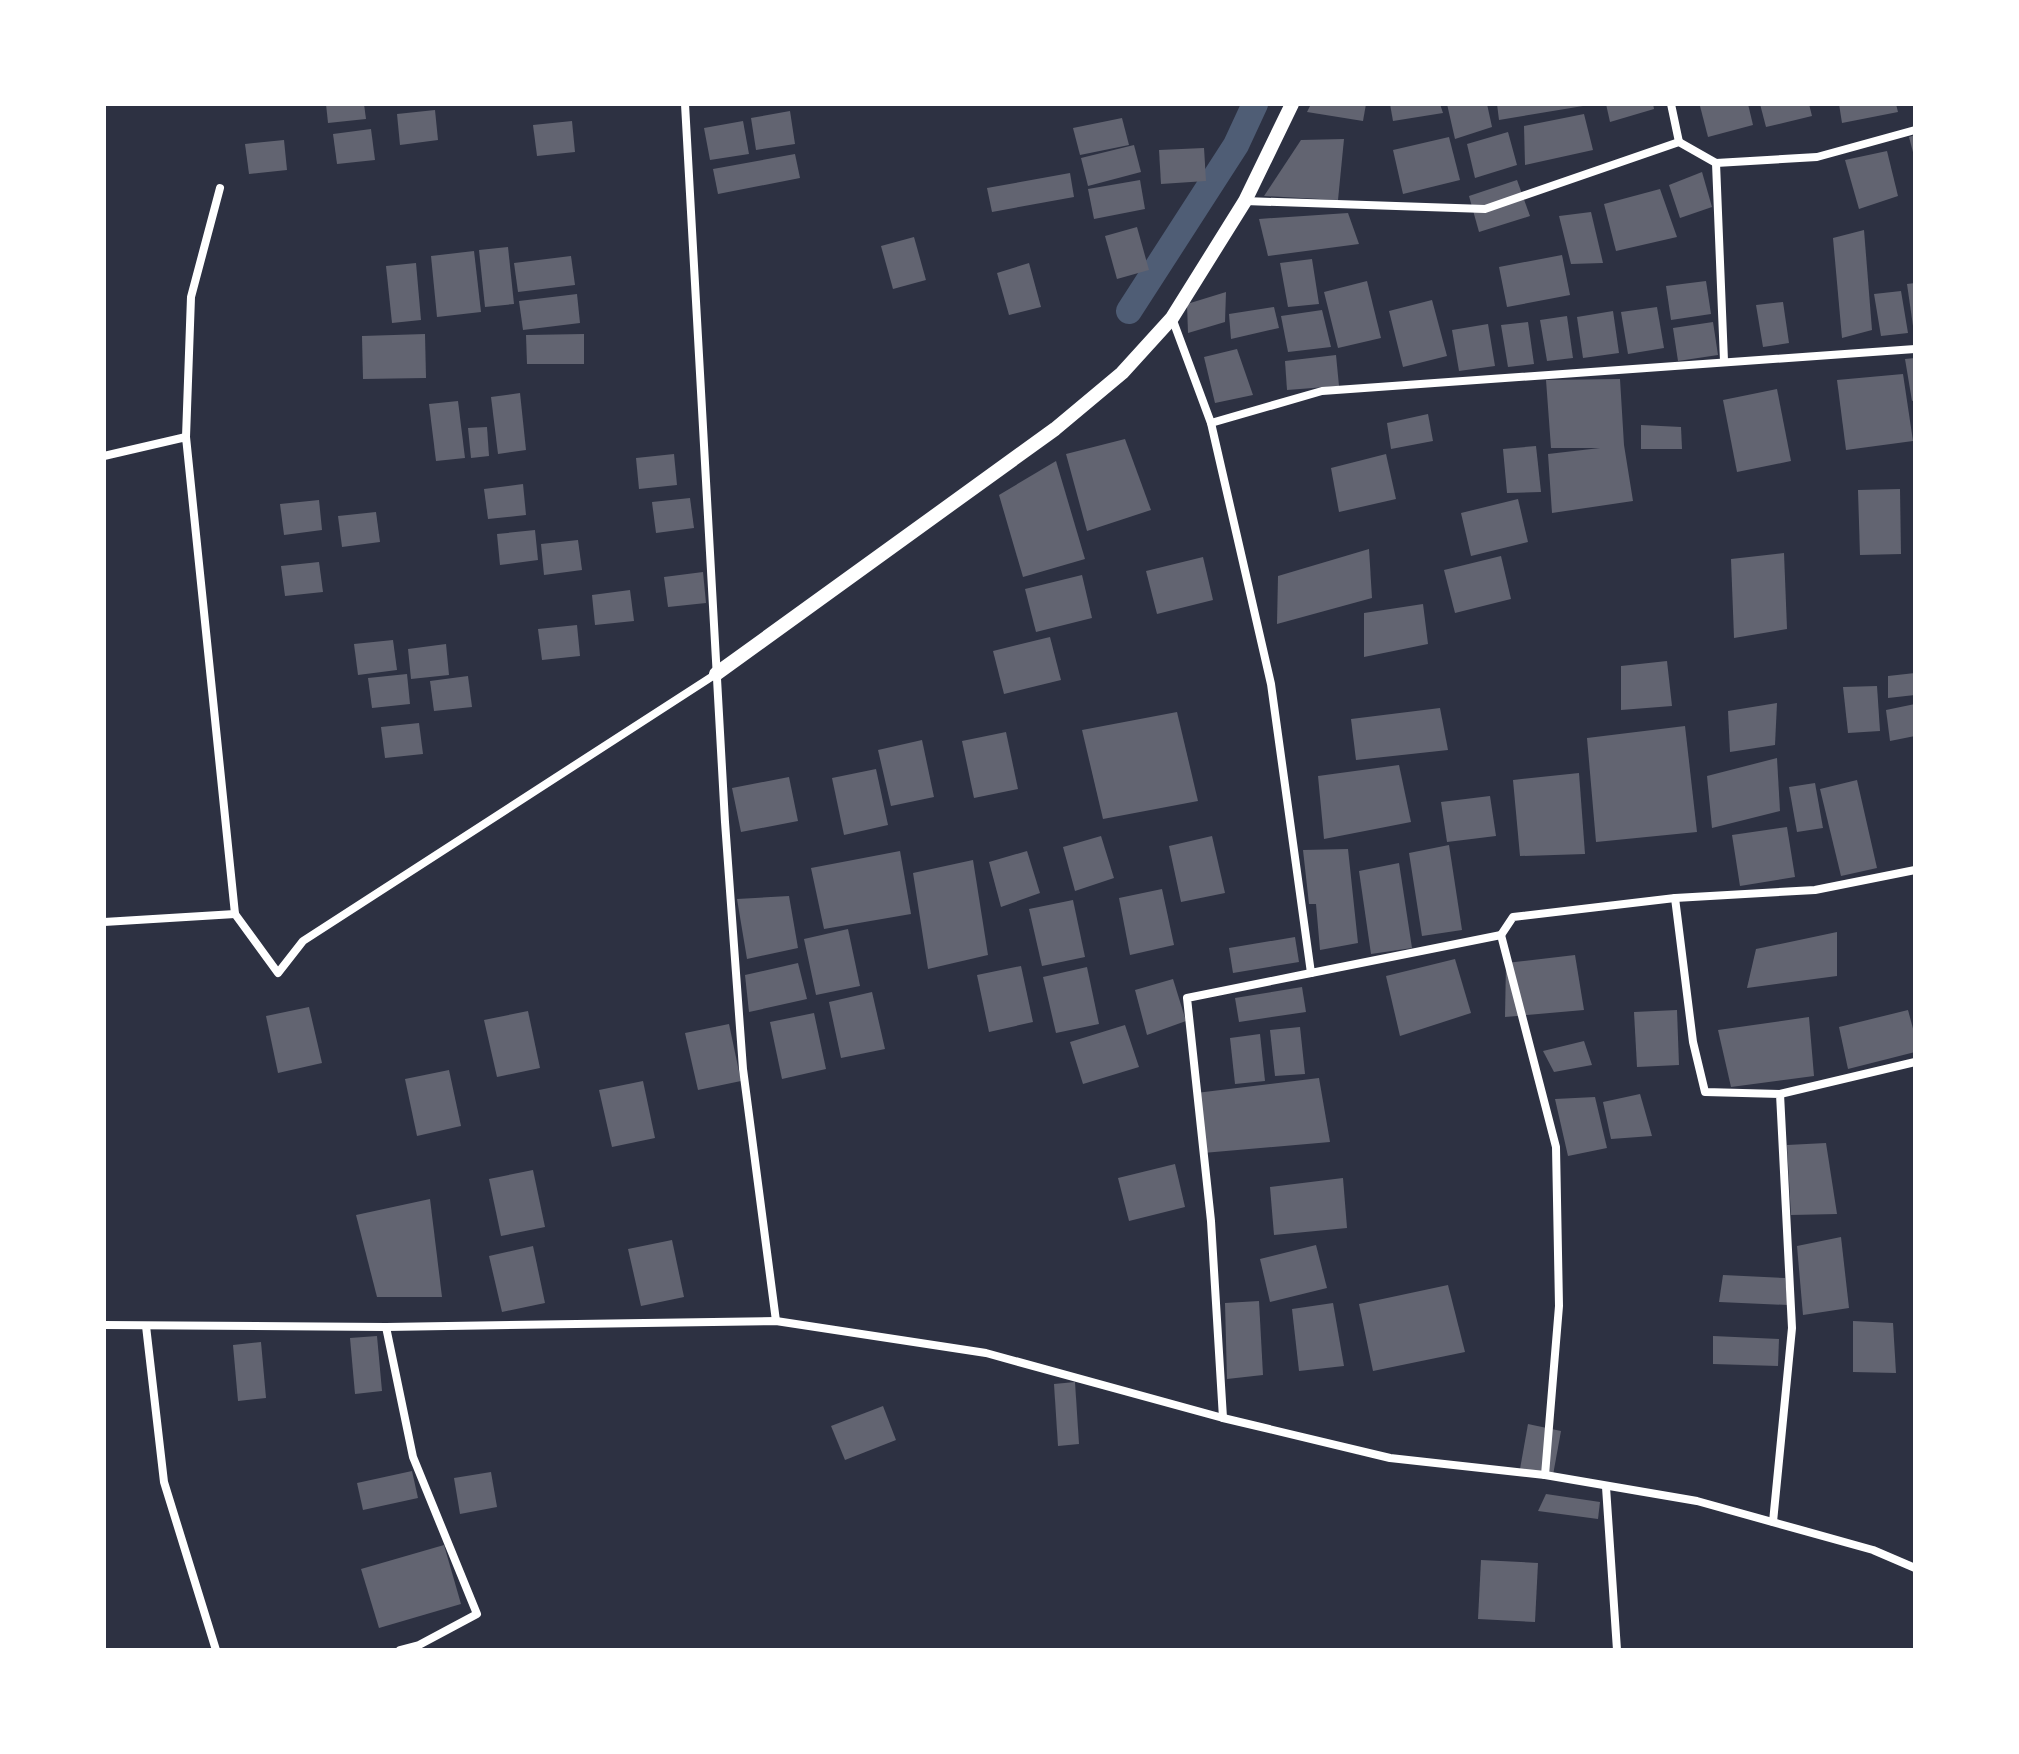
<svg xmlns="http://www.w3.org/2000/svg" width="2019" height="1754" font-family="'PT Sans Narrow',sans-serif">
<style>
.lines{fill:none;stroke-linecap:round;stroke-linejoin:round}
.canal{stroke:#4f5d75;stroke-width:26}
.building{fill:#626471}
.minor{stroke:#fff;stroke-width:8}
.tertiary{stroke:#fff;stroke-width:14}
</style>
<rect width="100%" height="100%" fill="#2d3142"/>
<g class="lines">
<polyline class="canal" points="1129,311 1236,145 1255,104"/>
</g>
<g class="building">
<polygon points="326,104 364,104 366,119 328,123"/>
<polygon points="1311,104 1366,104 1363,121 1307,112"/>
<polygon points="1390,104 1440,104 1443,113 1393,121"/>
<polygon points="1447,104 1487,104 1492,127 1455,139"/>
<polygon points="1497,104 1583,104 1583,106 1499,120"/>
<polygon points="1606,104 1653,104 1654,109 1610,122"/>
<polygon points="1707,104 1748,104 1753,125 1708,137 1700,106"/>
<polygon points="1760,104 1809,104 1812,116 1766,127"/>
<polygon points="1839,104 1896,104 1898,112 1842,123"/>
<polygon points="435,110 438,140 400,145 397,114"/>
<polygon points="790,111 795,144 756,150 751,118"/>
<polygon points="1584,114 1593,150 1525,165 1524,126"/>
<polygon points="1122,118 1129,145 1080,155 1073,128"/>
<polygon points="572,121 575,152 537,156 533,125"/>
<polygon points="743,121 749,154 710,160 704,128"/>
<polygon points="371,129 375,160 337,164 333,134"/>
<polygon points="1508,132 1517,165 1475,178 1467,144"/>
<polygon points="1915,135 1915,156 1914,156 1909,137"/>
<polygon points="1449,137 1460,180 1403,194 1393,150"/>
<polygon points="1344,139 1338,200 1264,196 1301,140"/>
<polygon points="284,140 287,170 249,174 245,144"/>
<polygon points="1134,145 1141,172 1088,186 1081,158"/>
<polygon points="1204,148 1206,181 1161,184 1159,150"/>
<polygon points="1887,151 1898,196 1859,209 1845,160"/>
<polygon points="795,154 800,178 718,194 713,169"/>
<polygon points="1702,172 1712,207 1680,218 1669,185"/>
<polygon points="1070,173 1074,197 992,212 987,188"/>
<polygon points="1140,180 1145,209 1094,219 1088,189"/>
<polygon points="1517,180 1530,216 1479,232 1469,196"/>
<polygon points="1660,189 1677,237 1616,251 1604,204"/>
<polygon points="1591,212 1603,263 1571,264 1559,216"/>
<polygon points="1348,213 1359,244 1268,256 1259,219"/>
<polygon points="1137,227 1149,270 1117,279 1105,236"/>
<polygon points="1864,230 1872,330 1842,338 1833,238"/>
<polygon points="914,237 926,280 893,289 881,246"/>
<polygon points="508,247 514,304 485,307 479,250"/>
<polygon points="474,251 481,312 437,317 431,256"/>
<polygon points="1562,255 1570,295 1507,307 1499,267"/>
<polygon points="571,256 575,285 518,292 514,263"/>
<polygon points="1312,259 1319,304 1288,307 1280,263"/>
<polygon points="416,263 421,320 392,323 386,266"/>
<polygon points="1029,263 1041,307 1009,315 997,273"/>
<polygon points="1367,281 1381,338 1338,348 1324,292"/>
<polygon points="1706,281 1711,314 1671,320 1666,286"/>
<polygon points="1915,283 1915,326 1913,326 1907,284"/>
<polygon points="1901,291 1908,333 1881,336 1874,294"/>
<polygon points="1226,292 1225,322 1188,333 1187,304"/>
<polygon points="577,294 580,323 523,330 519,301"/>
<polygon points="1432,300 1447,356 1403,367 1389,311"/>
<polygon points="1783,302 1789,343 1763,347 1756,305"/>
<polygon points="1274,307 1279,328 1231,339 1229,314"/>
<polygon points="1657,307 1664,348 1628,354 1621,312"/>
<polygon points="1322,310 1331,347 1288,352 1281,316"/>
<polygon points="1613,311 1619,353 1583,358 1577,317"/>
<polygon points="1567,316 1573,358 1547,361 1540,320"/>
<polygon points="1528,322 1534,364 1508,367 1501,325"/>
<polygon points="1713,322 1718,355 1678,361 1673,328"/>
<polygon points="1488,324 1495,366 1459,371 1452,330"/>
<polygon points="425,334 426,378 363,379 362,336"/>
<polygon points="584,334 584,364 527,364 526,335"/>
<polygon points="1237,349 1253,395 1215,403 1204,357"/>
<polygon points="1336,355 1339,386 1287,390 1285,361"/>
<polygon points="1915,358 1915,400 1912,401 1905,359"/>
<polygon points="1903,374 1913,441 1846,450 1837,380"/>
<polygon points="1620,379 1624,445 1633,501 1552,513 1548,454 1600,448 1551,448 1546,380"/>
<polygon points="1777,389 1791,461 1737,472 1723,400"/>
<polygon points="520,393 526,450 498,454 491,397"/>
<polygon points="458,401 465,458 436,461 429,404"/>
<polygon points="1428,414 1433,441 1391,449 1387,423"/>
<polygon points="1641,425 1681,427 1682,449 1641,449"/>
<polygon points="487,427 489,456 471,458 468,428"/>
<polygon points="1125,439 1151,510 1087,531 1066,454"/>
<polygon points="1536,446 1541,492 1507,493 1503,449"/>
<polygon points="674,454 677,485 639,489 636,458"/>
<polygon points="1386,454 1396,499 1339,512 1331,468"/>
<polygon points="1056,461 1085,559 1023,577 999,495"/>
<polygon points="523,484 526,515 488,519 484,489"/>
<polygon points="1900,489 1901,554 1860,555 1858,490"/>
<polygon points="690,498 694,528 656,533 652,502"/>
<polygon points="1518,499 1528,542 1471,556 1461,513"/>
<polygon points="319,500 322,530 284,535 280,504"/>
<polygon points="376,512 380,542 342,547 338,516"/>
<polygon points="535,530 538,560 500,565 497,534"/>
<polygon points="578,540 582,570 544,575 541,544"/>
<polygon points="1369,549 1372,598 1277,624 1278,576"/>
<polygon points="1784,553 1787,629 1734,638 1731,559"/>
<polygon points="1501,556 1511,599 1455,613 1444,570"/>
<polygon points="1203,557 1213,600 1157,614 1146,571"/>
<polygon points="319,562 323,592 285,596 281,566"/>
<polygon points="703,572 706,603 668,607 664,577"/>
<polygon points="1082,575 1092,618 1036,632 1025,589"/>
<polygon points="630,590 634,621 595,625 592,595"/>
<polygon points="1423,604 1428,644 1364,657 1364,613"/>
<polygon points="577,625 580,656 542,660 538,629"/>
<polygon points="1050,637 1061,680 1004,694 993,651"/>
<polygon points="393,640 397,670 358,675 354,644"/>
<polygon points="446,644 449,675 411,679 408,649"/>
<polygon points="1667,661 1672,706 1621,710 1621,666"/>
<polygon points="1915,673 1915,695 1888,698 1888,676"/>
<polygon points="407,674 410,704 372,708 368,678"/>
<polygon points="468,676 472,707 434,711 430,681"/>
<polygon points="1877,686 1880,731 1848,733 1843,687"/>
<polygon points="1777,703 1775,745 1730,752 1728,711"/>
<polygon points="1915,704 1915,736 1890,741 1886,710"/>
<polygon points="1440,708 1448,750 1356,760 1351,719"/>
<polygon points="1177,712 1198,801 1103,819 1082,730"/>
<polygon points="419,723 423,754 385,758 381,727"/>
<polygon points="1685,726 1697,832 1596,842 1587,738"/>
<polygon points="1006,732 1018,789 974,798 962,741"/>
<polygon points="922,740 934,797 891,806 878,750"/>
<polygon points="1777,758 1780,811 1712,828 1707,776"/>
<polygon points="1399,765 1411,822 1324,839 1318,776"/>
<polygon points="876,769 888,825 844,835 832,778"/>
<polygon points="1579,773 1585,854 1520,856 1513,780"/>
<polygon points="789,777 798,821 741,832 732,788"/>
<polygon points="1857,780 1877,868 1841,876 1820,789"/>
<polygon points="1815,783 1823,828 1797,832 1789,787"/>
<polygon points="1490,796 1496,836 1447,842 1441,802"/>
<polygon points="1787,827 1795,877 1740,886 1732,835"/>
<polygon points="1101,836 1114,878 1075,891 1063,847"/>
<polygon points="1212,836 1225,893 1181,902 1169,846"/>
<polygon points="1449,845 1462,930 1422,936 1409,853"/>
<polygon points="1348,849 1358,943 1320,950 1316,904 1309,904 1303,850"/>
<polygon points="900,851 911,914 824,929 811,868"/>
<polygon points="1027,851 1040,893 1001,907 989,862"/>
<polygon points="973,860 988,955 928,969 913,873"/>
<polygon points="1399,863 1412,948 1371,954 1359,871"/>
<polygon points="1162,889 1174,945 1130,955 1119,898"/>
<polygon points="789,896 798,948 747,959 737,899"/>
<polygon points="1073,900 1085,957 1042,966 1029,909"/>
<polygon points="848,929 860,986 816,995 804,939"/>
<polygon points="1837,932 1837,976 1747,988 1756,949"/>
<polygon points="1295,937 1299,962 1233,973 1229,948"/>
<polygon points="1575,955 1584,1010 1505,1017 1506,963"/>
<polygon points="1455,959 1471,1013 1400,1036 1386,976"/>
<polygon points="798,963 807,999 749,1012 745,975"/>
<polygon points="1021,966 1033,1022 989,1032 977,975"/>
<polygon points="1087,967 1099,1024 1056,1033 1043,977"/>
<polygon points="1173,979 1186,1021 1147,1035 1135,990"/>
<polygon points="1302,987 1306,1012 1239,1022 1235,998"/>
<polygon points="872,992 885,1049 841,1058 829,1002"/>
<polygon points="309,1007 322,1063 278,1073 266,1016"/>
<polygon points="1677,1010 1679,1065 1637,1067 1634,1012"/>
<polygon points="1908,1010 1915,1036 1915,1052 1848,1069 1839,1027"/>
<polygon points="528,1011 540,1068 497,1077 484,1020"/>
<polygon points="814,1013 826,1069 782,1079 770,1022"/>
<polygon points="1809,1017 1814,1076 1731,1087 1718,1030"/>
<polygon points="729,1024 741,1081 698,1090 685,1033"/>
<polygon points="1125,1025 1139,1067 1083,1084 1070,1042"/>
<polygon points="1300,1027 1305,1074 1275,1076 1270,1030"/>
<polygon points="1260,1034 1265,1081 1235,1084 1230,1038"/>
<polygon points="1584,1041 1592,1065 1554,1072 1543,1051"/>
<polygon points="449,1070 461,1126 417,1136 405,1079"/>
<polygon points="1319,1078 1330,1142 1203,1153 1196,1093"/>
<polygon points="643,1081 655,1138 612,1147 599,1090"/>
<polygon points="1640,1094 1652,1136 1611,1139 1603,1102"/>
<polygon points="1595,1097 1607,1148 1568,1156 1555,1099"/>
<polygon points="1826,1143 1837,1214 1791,1215 1787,1145"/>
<polygon points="1175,1164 1185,1207 1129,1221 1118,1178"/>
<polygon points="533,1170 545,1227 501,1236 489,1179"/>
<polygon points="1343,1178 1347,1228 1274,1235 1270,1187"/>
<polygon points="430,1199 442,1297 377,1297 356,1215"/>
<polygon points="1841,1237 1849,1308 1803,1315 1797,1246"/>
<polygon points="672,1240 684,1297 641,1306 628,1249"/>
<polygon points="1316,1245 1327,1288 1270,1302 1260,1259"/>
<polygon points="533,1246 545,1303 502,1312 489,1256"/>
<polygon points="1723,1275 1785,1278 1788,1305 1719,1302"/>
<polygon points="1448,1285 1465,1352 1373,1371 1359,1304"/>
<polygon points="1259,1301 1263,1375 1227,1379 1225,1303"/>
<polygon points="1333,1303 1344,1366 1299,1371 1292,1309"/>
<polygon points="1853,1321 1893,1323 1896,1373 1853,1372"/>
<polygon points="377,1336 382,1391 355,1394 350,1338"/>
<polygon points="1713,1336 1779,1339 1778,1366 1713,1364"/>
<polygon points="261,1342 266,1398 238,1401 233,1345"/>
<polygon points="1075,1382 1079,1444 1058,1446 1054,1384"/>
<polygon points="883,1406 896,1440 845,1460 831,1426"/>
<polygon points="1528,1424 1561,1431 1553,1475 1520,1469"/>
<polygon points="412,1471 418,1498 363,1510 357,1483"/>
<polygon points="491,1472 497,1507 460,1514 454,1478"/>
<polygon points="1546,1494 1600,1502 1598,1519 1538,1511"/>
<polygon points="444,1545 461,1604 379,1628 361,1569"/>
<polygon points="1481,1560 1538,1563 1535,1622 1478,1619"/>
</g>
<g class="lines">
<g class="minor">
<polyline points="685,104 725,822 743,1069 776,1321"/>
<polyline points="1671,104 1679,142"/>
<polyline points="1716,163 1724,361"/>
<polyline points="1245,201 1485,209 1679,142 1716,163 1817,157 1915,130"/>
<polyline points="1172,318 1211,423 1271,684 1311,973 1501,935 1556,1147 1559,1306 1545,1475"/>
<polyline points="1211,423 1322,391 1915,349"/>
<polyline points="186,437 191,297 220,188"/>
<polyline points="104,456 186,437 235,914 278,973 303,941 716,674"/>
<polyline points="1675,898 1693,1042 1705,1092 1780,1094 1792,1328 1773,1522"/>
<polyline points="104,922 235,914"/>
<polyline points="1501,935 1513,917 1675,898 1815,890 1915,870"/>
<polyline points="1780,1094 1915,1062"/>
<polyline points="104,1325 386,1327 776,1321 986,1353 1223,1418 1390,1458 1545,1475 1697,1501 1873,1550 1915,1568"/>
<polyline points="146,1326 164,1482 216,1650"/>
<polyline points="386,1327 413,1457 477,1614 419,1645 400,1650"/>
<polyline points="1223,1418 1211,1221 1187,998 1311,973"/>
<polyline points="1606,1487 1617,1650"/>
</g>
<polyline class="tertiary" points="716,674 1055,429 1122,373 1172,318 1245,201 1292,104"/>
</g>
<rect width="2019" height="1754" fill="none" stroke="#ffffff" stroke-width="212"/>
</svg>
